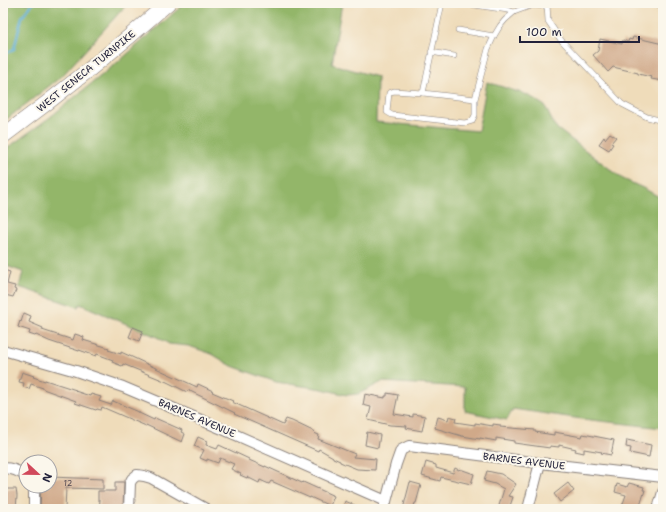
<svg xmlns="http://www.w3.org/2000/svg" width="666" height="512" font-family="'Shantell Sans',sans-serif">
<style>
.forest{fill:#93b669;stroke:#5a6c52}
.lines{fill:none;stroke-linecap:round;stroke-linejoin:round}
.stream{stroke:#61b1db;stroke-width:2.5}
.building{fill:#d0a989}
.service-casing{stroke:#887f7a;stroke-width:6}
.minor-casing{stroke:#887f7a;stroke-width:12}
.primary-casing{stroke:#887f7a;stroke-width:16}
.service{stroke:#fff;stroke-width:5}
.minor{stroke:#fff;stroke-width:10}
.primary{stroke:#fff;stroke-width:15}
.labels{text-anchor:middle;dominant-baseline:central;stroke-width:4;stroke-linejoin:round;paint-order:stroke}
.number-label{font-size:8px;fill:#4e444e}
.street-label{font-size:10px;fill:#22223b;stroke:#fbf7ec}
</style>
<rect width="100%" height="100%" fill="#fbf7ec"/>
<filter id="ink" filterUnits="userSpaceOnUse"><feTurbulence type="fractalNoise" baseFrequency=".025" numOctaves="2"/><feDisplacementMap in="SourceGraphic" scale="8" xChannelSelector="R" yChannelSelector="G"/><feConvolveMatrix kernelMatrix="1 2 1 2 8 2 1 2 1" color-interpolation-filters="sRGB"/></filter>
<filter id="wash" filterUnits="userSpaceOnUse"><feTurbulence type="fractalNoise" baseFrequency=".012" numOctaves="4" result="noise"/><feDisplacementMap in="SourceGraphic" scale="16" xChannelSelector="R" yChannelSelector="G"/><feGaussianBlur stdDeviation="0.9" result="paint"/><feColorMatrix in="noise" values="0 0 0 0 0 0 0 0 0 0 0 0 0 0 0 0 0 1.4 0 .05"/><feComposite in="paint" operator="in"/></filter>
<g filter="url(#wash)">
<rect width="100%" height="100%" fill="#efdcba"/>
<g class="forest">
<polygon points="3,3 128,3 62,76 3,122"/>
<polygon points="185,3 342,3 332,64 377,77 376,122 478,131 487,82 528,95 545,106 555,127 623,179 643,188 663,199 663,428 582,419 513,409 507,420 465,411 465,387 382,382 358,394 347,395 322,389 276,382 232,366 212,354 189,346 169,344 157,337 80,304 78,307 19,287 23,272 4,265 3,263 3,151 49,118 124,57"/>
</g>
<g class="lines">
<polyline class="stream" points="3,55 14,49 22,17 33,3"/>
</g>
<g id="blocks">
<g class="building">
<polygon points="633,37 663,44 663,81 651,79 652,77 638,74 638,73 613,67 608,72 593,55 598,51 600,39 622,44 623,40 628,42 629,39 632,40"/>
<polygon points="610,133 616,137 611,143 613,144 609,150 599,144 604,137 605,139"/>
<polygon points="4,270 10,272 7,284 15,286 14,289 16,290 13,297 5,295 6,291 3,290 3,274"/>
<polygon points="24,313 31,316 29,322 43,328 42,330 73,340 75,334 84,337 83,340 109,348 108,350 121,354 121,352 197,387 198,384 213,391 212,392 233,401 232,402 283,425 286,419 292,421 315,432 314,433 319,435 318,439 355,454 353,457 376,459 375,470 357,469 340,462 340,461 333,458 333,457 319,449 318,451 234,414 235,413 188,390 187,392 167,382 123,364 122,366 112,362 113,360 97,354 96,356 79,350 79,351 49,341 36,335 35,336 29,334 30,331 18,327 20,321 21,322"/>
<polygon points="133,327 143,331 139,341 129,337"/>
<polygon points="22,372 34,376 33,377 45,381 45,380 76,390 75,391 90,396 91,394 101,397 99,401 111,405 113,401 139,412 139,413 154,420 155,418 182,430 181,432 185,434 182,442 146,425 146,426 102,407 101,410 97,409 96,410 75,403 76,401 43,389 43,388 31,384 29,389 23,387 24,383 19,382"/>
<polygon points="387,393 398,395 394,414 413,417 413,414 425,416 422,431 406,428 407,426 390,425 368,420 371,407 363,405 365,394 385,398 385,396 387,396"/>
<polygon points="449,416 456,418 455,422 475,425 475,423 493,426 493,424 500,425 500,427 535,430 535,432 554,435 554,432 582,437 583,434 614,440 611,455 601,453 602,452 584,449 584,453 575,451 576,449 559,445 559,447 550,446 550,448 514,443 514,441 496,438 496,441 480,438 480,439 462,436 435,428 438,417 448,420"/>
<polygon points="367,432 380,435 378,448 365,445"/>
<polygon points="198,437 207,441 206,445 217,449 219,445 249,459 249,460 265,467 265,466 302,483 303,482 334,496 330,506 310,497 310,498 271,481 269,484 260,480 259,483 247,477 247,478 240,475 241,474 231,469 234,464 220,458 218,463 207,459 207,461 200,458 204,450 194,446"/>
<polygon points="627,440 651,445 649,457 630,453 631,448 626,447"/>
<polygon points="426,462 436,465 436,468 453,473 455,468 459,470 460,469 474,474 471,484 441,477 440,481 422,476"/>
<polygon points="487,471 501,474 516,484 508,496 513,497 509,509 498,509 504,489 495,484 484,481"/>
<polygon points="50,477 103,479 103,489 66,488 65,509 40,509 41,486 50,486"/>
<polygon points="115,482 124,482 123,509 99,509 100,500 98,500 98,491 115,491"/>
<polygon points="410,482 421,485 416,503 415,503 413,509 403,509"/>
<polygon points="568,483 574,491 560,502 554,494"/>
<polygon points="629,483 644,487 643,490 645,490 639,509 621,509 626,495 615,492 617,484 627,487"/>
<polygon points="5,489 16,489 17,496 16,509 5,509"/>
<polygon points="345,501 364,509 342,509"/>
</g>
</g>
</g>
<g filter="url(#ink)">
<use href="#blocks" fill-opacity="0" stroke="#887f7a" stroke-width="1"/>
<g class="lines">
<defs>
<g id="service">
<polyline points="461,3 508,10 514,12"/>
<polyline points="652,3 663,6"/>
<polyline points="547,4 548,21 561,40 622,104 647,117 663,121"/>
<polyline points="458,30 494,36"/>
<polyline points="431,52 454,56"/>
<polyline points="423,93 442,3"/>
<polyline points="475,99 423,93 394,91 389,93 387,112 392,115 465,123 472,121 475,115 475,99 488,49 494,36 500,26 505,20 514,12 533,5 546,6"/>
</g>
<g id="minor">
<polyline points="3,350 76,371 123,387 227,431 386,501"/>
<path d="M3,468C12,468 19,471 26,476"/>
<polyline points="34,486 34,509"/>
<polyline points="129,509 130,483 132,479 137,475 144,476 151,478 206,509"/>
<polyline points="384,509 396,464 401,450 409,446 540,463 663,477"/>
<polyline points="528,509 540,463"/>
<polyline points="658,509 663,492"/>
</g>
<path id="primary" d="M3,136C60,94 115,50 168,3"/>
</defs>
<use href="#service" class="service-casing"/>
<use href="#minor" class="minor-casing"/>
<use href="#primary" class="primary-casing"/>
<use href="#service" class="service"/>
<use href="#minor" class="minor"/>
<use href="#primary" class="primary"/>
</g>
</g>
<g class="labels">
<g class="number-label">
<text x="68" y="483">12</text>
</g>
<g class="street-label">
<text transform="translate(86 71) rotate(-39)">WEST SENECA TURNPIKE</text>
<text transform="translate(197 418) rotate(23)">BARNES AVENUE</text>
<text transform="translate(524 461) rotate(7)">BARNES AVENUE</text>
</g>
</g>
<rect width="666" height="512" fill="none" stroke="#fbf7ec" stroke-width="16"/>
<g transform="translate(38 474) rotate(112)"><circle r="19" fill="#fbf7ec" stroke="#a4a2a5"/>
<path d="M0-3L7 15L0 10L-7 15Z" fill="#d1495b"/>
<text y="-6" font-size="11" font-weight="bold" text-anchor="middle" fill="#22223b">N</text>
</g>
<path d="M520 36v6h119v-6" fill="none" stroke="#22223b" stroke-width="2"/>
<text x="526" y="36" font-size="12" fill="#22223b" stroke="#fbf7ec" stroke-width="3" paint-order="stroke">100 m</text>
</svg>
